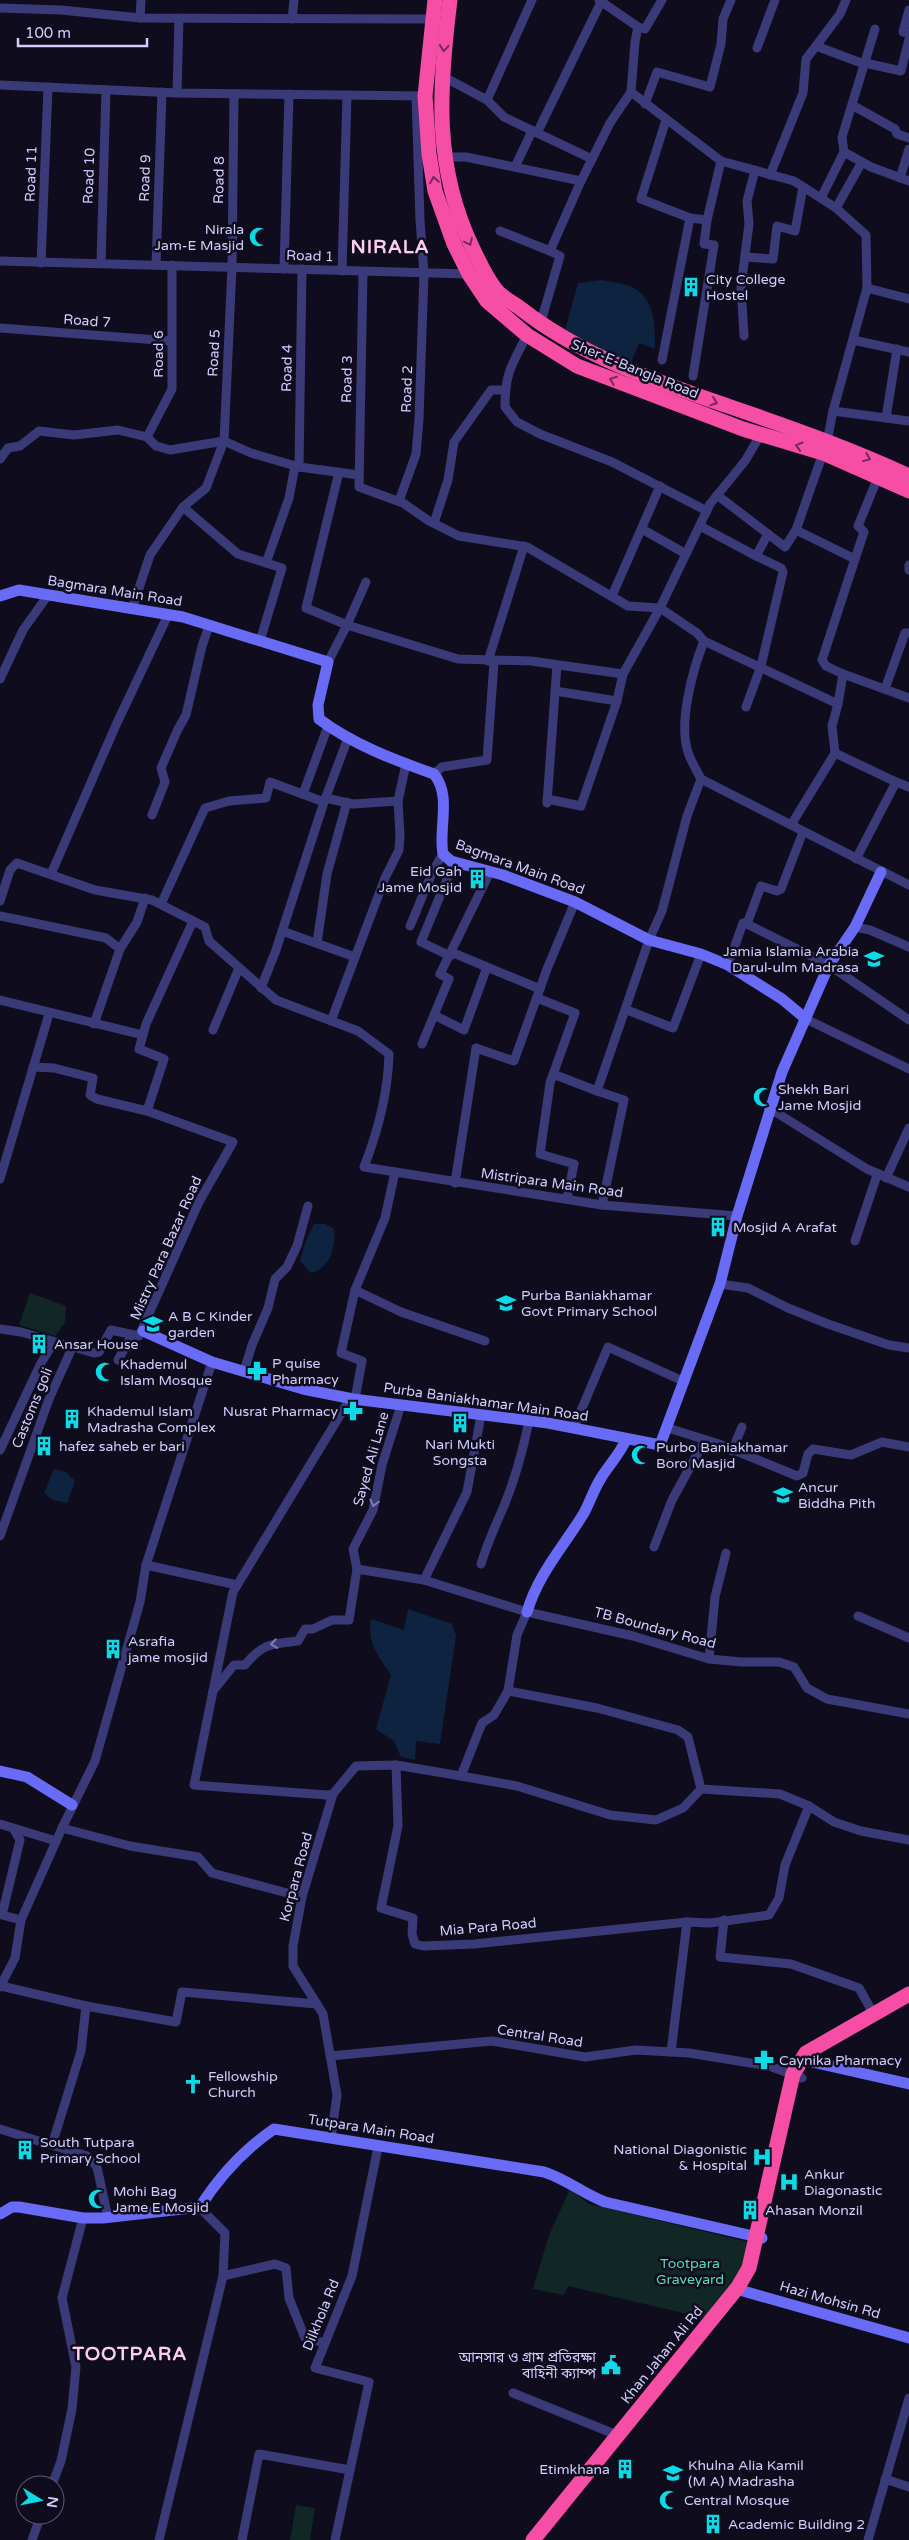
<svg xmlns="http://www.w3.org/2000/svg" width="909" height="2540" font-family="'Varela Round','Noto Sans Bengali',sans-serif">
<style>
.green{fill:#102725}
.water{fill:#0e2340}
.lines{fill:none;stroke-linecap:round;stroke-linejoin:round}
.street{stroke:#3b3a79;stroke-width:9}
.secondary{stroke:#696af6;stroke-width:11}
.highway{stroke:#f54ea4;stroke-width:15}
.oneway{stroke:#762a5a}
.oneway2{stroke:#7e7cb4}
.labels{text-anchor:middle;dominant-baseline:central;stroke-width:5;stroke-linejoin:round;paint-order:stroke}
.street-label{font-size:14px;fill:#d0ccfc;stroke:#0f0d1d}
.poi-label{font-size:14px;fill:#d0ccfc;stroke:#0f0d1d;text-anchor:start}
.park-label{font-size:14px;fill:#5dd7b4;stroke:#0f0d1d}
.district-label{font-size:19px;font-weight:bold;letter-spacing:1px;fill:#fcceed;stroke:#0f0d1d}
</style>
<rect width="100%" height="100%" fill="#0f0d1d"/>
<g class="green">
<polygon points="30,1293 66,1306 65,1322 55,1336 19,1325"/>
<polygon points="570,2189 589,2204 753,2243 713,2320 568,2286 564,2295 533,2289 549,2235"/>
<polygon points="296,2505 315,2508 310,2540 290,2540"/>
</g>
<g class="water">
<path d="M602,280C612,283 625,283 634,288C656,301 655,328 655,349L639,343L631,363L603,353L565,330L578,283Z"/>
<path d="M314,1224H325L334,1229C336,1246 330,1269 311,1273L300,1261L305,1243Z"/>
<polygon points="54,1469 66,1472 75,1481 67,1503 53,1500 44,1493"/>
<path d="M408,1609L452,1624L456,1636L440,1744L416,1741L415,1760L401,1757L394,1741L376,1729L391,1675C378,1656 367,1643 371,1619L404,1630Z"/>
</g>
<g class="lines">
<g class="street">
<polyline points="599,0 638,27 635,42 631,92 721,161 794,181 836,208 866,235 867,288 833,411 827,442"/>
<polyline points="846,0 840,14 816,46 864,64"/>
<polyline points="0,8 61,10 140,18 433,19"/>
<polyline points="909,10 903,32 909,33"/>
<polyline points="140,18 141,0"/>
<polyline points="292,19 294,0"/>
<polyline points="638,27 645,29 662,0"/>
<polyline points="757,48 775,0"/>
<polyline points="865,63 901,71 909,39"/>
<polyline points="442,76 487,100 504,117 592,159 610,123 631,92"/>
<polyline points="0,85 177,93 425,96"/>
<polyline points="177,93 179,18"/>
<polyline points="487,100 532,0"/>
<polyline points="645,104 657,72 710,87 721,44 723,19 731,0"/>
<polyline points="852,105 895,129 897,134 909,138"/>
<polyline points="666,120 641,199 690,218 707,220 721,161"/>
<polyline points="537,133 602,0"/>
<polyline points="844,152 842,137 875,29"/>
<polyline points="445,157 466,157 581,181 592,159"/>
<polyline points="515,167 532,131"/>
<polyline points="770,175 803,93 806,59 816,46"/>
<polyline points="900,178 909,149"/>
<polyline points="821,198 844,152 871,167 909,181"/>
<polyline points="836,208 862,162"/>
<polyline points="500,231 550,251"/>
<polyline points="745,257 773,259 777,226 795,231 803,187"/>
<polyline points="0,261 469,274"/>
<polyline points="41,263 48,87"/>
<polyline points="101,263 106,90"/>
<polyline points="156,265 162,92"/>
<polyline points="284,269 289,94"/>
<polyline points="342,271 347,95"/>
<path d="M363,272L359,487L403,503L429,521L459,536L527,547L628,606L660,608L697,633L704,641C693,669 677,725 689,755C692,763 697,771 701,779L687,816L662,911L649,940L597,1091L624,1100L602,1205"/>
<polyline points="867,288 909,299"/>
<polyline points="540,325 560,256 550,251 581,181"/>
<polyline points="0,328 171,341"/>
<path d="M527,335C512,365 505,372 505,407L517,422L540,434L612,462L707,511"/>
<polyline points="744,336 741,286 749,224 747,201 755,170"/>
<polyline points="853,340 909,352"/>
<polyline points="662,360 690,218"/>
<polyline points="693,376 714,245 704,244 707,220"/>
<polyline points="833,411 909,421"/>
<polyline points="886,418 897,349"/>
<polyline points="147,437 172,389 172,265"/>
<polyline points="823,453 796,530 855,559 822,660 826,666 843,674"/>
<polyline points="0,459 8,448 20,446 39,431 74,435 118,430 147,437 156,446 170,450 224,441 251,453 299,467 359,475"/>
<polyline points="299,467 302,269"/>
<polyline points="339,472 306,608 347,625 366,582"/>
<polyline points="717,495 785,547 796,530"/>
<polyline points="399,501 416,454 419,419 424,274 420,220 416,96"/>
<polyline points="183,507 238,554 282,568 260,641"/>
<polyline points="434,523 448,480 454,442 491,390 505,390"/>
<polyline points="700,526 756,556 768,534"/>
<polyline points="642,529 686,554"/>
<polyline points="855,559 864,532 858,526 878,477"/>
<polyline points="266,563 289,498 295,466"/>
<polyline points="909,565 909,570"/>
<polyline points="612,596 660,486"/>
<polyline points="132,609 150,555 183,507 206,488 224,441 232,267 234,94"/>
<polyline points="704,641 838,704 843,674 909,698"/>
<polyline points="488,661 524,546"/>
<polyline points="328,662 347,625 458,659 531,661 623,674 660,608 710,504 745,461 761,434"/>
<polyline points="0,679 23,630 48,595"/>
<polyline points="885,689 905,633 909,633"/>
<polyline points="555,691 617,701"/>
<polyline points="746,707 761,666 783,572 781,568 756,556"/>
<polyline points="835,753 896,782 856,859"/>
<polyline points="434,774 442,767 487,760 494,662"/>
<polyline points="701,779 909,885"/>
<polyline points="896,782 909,787"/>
<polyline points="303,794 328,726"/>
<polyline points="325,798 353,804 398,801 406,764"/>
<polyline points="547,799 581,806 617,701 623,674"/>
<polyline points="324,802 348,738"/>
<polyline points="547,803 557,665"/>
<polyline points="152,815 165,782 161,768 178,729 186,715 202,646 209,626"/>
<polyline points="791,825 835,753 832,726 838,704"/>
<polyline points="51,874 116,725 168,615"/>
<path d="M0,901L10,870L17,863L95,890L152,900L205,927L209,941L276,1000L358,1031L389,1054C388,1093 378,1131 364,1167L602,1205L737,1216"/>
<polyline points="161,904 205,808 229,801 266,798 270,782 324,802 276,950 261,988"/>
<polyline points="0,916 106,938 120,949"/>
<polyline points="747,924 761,886 777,891 781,889 803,832"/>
<path d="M410,926C421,902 428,876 443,854"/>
<polyline points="855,927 870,930 909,947"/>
<polyline points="282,931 355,957"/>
<polyline points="317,943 327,874 347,802"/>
<polyline points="451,952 540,989"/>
<polyline points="450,956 421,942 454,862"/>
<polyline points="728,965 743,923 745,923 829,965 909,1020"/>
<polyline points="537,998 575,1013 550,1083 540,1154 574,1164 567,1198"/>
<polyline points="0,1000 143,1035"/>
<polyline points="627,1010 673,1028 701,954"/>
<polyline points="436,1016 464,1030 487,967"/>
<polyline points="806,1019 909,1069"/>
<polyline points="331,1021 385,878 399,850 400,835 398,801"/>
<polyline points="94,1024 120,949 137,922 145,898"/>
<polyline points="213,1030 239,968"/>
<polyline points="422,1044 449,979 440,974 490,872"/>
<polyline points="553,1074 597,1091"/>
<polyline points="769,1108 867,1169 909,1187"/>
<polyline points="147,1111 164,1059 139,1049 146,1024 193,921"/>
<polyline points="886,1178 909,1128"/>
<polyline points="0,1179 49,1014"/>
<polyline points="455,1183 476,1048 514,1061 547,969 575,902"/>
<polyline points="855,1241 877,1175"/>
<polyline points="720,1284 748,1288 788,1308 828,1324 889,1345 909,1348"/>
<polyline points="355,1290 401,1312 485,1341"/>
<polyline points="0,1329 21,1332 94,1353 99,1352 111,1330 139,1336 199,1202 233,1142 147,1111 97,1099 90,1095 93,1078 54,1068 33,1067"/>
<polyline points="118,1360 132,1335"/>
<polyline points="244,1371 252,1345 268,1308 275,1279 287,1267 297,1246 308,1206"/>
<polyline points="353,1399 345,1407 233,1592 194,1785 327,1795 333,1794 356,1766 396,1765 461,1776 517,1786 610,1815 656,1820 683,1808 701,1789"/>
<polyline points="355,1399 362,1361 341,1353 355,1290 385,1218 395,1172"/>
<polyline points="574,1427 608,1347 685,1382"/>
<polyline points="668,1428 719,1444 797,1476 803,1473 808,1454 813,1449 851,1455 882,1442 909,1447"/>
<polyline points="0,1450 41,1363 54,1342"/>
<polyline points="732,1451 742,1427"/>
<polyline points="0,1536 49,1399 72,1348"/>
<polyline points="654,1547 672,1500 705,1440"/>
<path d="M481,1564C487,1544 495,1526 504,1506C515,1479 523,1450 529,1421"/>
<polyline points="146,1565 237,1585"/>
<polyline points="357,1569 424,1580 527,1612 633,1636 709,1659 741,1662 779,1662 794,1667 807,1688 827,1699 909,1714"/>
<polyline points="424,1580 467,1492 481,1415"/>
<polyline points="858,1616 909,1638"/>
<polyline points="709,1659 715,1597 726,1553"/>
<path d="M213,1691L234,1665H245C263,1643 272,1644 298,1641L305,1629H313L332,1620H349L357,1569L353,1549L373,1510L382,1465L401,1405"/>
<polyline points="508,1691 597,1708 678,1730 688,1737 701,1789 780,1794 809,1806 834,1822 861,1831 909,1840"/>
<polyline points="396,1765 398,1826 381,1908 413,1918 412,1934 415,1944 423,1946 474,1944 687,1922 710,1923 769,1915 779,1898 785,1865 809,1806"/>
<polyline points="461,1776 482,1723 494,1715 508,1691 517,1635 527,1612"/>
<polyline points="0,1824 13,1828 20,1840 2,1915 21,1920"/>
<polyline points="13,1828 56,1841"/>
<polyline points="62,1828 130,1846 198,1857 212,1873 302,1897"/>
<polyline points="724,1920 720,1957 791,1964 859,1988 873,2013"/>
<polyline points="1,1986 86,2006 176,2022 182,1992 317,2004"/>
<polyline points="0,1987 15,1958 21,1920 62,1828 95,1761 140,1602 146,1565 212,1362"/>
<polyline points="671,2052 687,1922"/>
<polyline points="330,2056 492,2041 585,2057 636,2050 689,2053 769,2066 802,2078"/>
<polyline points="0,2129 87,2156 97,2167 108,2218"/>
<polyline points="331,2138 337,2095 323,2014 293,1966 293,1946 302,1897 333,1794"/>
<polyline points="52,2145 81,2051 86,2006"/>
<polyline points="223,2276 275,2264 286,2268 289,2298 305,2338 325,2343"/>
<polyline points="513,2393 617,2435"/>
<polyline points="885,2479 909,2487"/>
<polyline points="52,2485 61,2461 72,2409 76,2367 62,2298 83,2218"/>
<polyline points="32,2540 41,2515"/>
<polyline points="159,2540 223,2276 225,2233 199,2207"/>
<polyline points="242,2540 259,2454 350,2470"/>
<polyline points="335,2540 369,2382 315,2368 352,2276 378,2147"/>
<polyline points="868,2540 909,2398"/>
</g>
<g class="secondary">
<path d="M0,596L19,590L183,617L328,662L318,705L319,719C352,744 394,760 434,774C452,796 438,829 443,854L451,861L503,875L575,902L649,940L701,954L728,965L782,999L806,1019"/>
<polyline points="143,1331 212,1362 303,1389 353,1399 548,1423 660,1445 720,1284 737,1216 782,1072 829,965 855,927 881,872"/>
<path d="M527,1612C538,1574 564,1546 584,1513C590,1502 594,1489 601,1478C609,1465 619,1455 626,1440"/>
<polyline points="0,1771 27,1777 72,1805"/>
<polyline points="812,2062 909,2084"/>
<path d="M0,2214L12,2207H19L83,2218H103L200,2207C219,2177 245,2149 274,2129L544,2172C566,2179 584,2194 605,2202L762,2238"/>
<polyline points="743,2291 909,2338"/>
</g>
<g class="highway">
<polyline points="435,0 425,96 429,154 435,191 454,244 469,274 487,301 527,335 577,366 743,429 823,453 909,491"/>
<path d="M450,0C439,88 433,167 473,249C480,263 487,280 498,292C504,298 513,303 520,308C581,356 655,381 728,406C789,427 851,449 909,476"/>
<polyline points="533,2540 738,2287 749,2268 793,2074 806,2053 909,1994"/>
</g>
</g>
<defs><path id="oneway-chevron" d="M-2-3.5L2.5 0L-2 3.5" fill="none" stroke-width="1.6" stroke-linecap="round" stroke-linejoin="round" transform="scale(1.25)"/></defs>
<g class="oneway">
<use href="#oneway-chevron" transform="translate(444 48) rotate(95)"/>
<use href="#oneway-chevron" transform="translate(434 180) rotate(-99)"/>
<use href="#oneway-chevron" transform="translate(469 242) rotate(65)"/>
<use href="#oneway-chevron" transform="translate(613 380) rotate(-159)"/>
<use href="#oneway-chevron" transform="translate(714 402) rotate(19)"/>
<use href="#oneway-chevron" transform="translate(799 446) rotate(-163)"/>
<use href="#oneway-chevron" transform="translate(867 458) rotate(22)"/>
</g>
<g class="oneway2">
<use href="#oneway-chevron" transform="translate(374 1503) rotate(104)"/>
<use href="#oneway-chevron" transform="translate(274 1644) rotate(171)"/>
</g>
<defs>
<symbol id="mosque-bare" viewBox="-9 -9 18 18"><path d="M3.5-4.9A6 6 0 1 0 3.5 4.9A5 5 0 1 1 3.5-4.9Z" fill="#0dd9e7" stroke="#0f0d1d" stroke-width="2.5" paint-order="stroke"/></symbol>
<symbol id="building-bare" viewBox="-9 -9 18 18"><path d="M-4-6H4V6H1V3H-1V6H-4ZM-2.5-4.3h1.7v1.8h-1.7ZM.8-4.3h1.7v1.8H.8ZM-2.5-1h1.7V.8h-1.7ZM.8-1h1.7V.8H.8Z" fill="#0dd9e7" stroke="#0f0d1d" stroke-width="2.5" paint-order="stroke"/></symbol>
<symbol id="school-bare" viewBox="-9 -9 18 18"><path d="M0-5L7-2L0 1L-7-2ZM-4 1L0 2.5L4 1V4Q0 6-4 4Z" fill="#0dd9e7" stroke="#0f0d1d" stroke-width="2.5" paint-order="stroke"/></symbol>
<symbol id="pharmacy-bare" viewBox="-9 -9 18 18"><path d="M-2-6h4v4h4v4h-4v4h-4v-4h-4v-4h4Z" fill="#0dd9e7" stroke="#0f0d1d" stroke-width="2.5" paint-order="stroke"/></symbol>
<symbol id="church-bare" viewBox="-9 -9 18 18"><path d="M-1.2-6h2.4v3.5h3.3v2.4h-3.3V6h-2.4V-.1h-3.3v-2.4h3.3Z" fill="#0dd9e7" stroke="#0f0d1d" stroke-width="2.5" paint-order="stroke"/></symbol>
<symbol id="hospital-bare" viewBox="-9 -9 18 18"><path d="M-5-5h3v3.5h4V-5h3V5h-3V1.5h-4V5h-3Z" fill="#0dd9e7" stroke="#0f0d1d" stroke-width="2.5" paint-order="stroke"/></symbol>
<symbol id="civic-bare" viewBox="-9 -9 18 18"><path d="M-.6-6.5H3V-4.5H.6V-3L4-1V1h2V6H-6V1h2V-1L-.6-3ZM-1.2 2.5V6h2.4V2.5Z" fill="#0dd9e7" stroke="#0f0d1d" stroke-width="2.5" paint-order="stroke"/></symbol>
<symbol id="university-bare" viewBox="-9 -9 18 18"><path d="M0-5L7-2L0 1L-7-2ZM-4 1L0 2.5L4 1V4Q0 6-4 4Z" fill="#0dd9e7" stroke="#0f0d1d" stroke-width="2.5" paint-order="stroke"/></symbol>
</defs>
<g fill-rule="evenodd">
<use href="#mosque-bare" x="245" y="223" width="28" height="28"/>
<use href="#building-bare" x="677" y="273" width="28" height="28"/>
<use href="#building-bare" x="463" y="865" width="28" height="28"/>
<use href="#school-bare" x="860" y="945" width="28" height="28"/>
<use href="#mosque-bare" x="749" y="1083" width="28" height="28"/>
<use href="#building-bare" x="704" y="1213" width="28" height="28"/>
<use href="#school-bare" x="492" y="1289" width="28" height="28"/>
<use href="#school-bare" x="139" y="1310" width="28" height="28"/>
<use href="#building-bare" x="25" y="1330" width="28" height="28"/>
<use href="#pharmacy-bare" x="243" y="1357" width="28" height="28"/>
<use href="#mosque-bare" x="91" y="1358" width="28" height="28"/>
<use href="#pharmacy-bare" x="339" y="1397" width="28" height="28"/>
<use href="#building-bare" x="58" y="1405" width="28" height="28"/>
<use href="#building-bare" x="446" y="1409" width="28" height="28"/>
<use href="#building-bare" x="30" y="1432" width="28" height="28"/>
<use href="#mosque-bare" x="627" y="1441" width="28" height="28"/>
<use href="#school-bare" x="769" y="1481" width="28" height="28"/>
<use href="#building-bare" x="99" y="1635" width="28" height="28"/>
<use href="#pharmacy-bare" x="750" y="2046" width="28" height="28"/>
<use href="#church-bare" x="179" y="2070" width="28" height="28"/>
<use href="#building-bare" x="11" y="2136" width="28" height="28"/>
<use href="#hospital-bare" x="748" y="2143" width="28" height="28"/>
<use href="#hospital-bare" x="775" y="2168" width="28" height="28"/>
<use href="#mosque-bare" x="84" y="2185" width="28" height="28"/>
<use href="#building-bare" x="736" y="2196" width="28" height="28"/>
<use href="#civic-bare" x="597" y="2351" width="28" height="28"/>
<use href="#building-bare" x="611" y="2455" width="28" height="28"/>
<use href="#university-bare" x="659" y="2459" width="28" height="28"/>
<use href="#mosque-bare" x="655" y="2486" width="28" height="28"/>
<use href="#building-bare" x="699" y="2510" width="28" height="28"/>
</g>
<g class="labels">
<g class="street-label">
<text transform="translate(31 174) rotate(-88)">Road 11</text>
<text transform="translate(89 176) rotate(-88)">Road 10</text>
<text transform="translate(145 178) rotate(-88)">Road 9</text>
<text transform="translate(219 180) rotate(-89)">Road 8</text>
<text transform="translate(310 256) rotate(2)">Road 1</text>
<text transform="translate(87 321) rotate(4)">Road 7</text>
<text transform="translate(214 353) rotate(-87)">Road 5</text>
<text transform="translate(158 354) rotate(-90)">Road 6</text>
<text transform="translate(287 368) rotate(-89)">Road 4</text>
<text transform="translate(635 369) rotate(22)">Sher-E-Bangla Road</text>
<text transform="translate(347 379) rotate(-89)">Road 3</text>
<text transform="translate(407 389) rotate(-88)">Road 2</text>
<text transform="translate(115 591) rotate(9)">Bagmara Main Road</text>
<text transform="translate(520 867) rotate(20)">Bagmara Main Road</text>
<text transform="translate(552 1183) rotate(8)">Mistripara Main Road</text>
<text transform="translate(166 1248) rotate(-66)">Mistry Para Bazar Road</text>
<text transform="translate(486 1402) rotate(8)">Purba Baniakhamar Main Road</text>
<text transform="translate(32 1408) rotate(-68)">Castoms goli</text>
<text transform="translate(371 1459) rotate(-74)">Sayed Ali Lane</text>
<text transform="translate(655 1628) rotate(15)">TB Boundary Road</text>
<text transform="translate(296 1877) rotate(-75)">Korpara Road</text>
<text transform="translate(488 1927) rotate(-5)">Mia Para Road</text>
<text transform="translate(540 2036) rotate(9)">Central Road</text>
<text transform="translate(371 2129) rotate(9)">Tutpara Main Road</text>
<text transform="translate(830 2300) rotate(16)">Hazi Mohsin Rd</text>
<text transform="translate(321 2315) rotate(-68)">Dilkhola Rd</text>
<text transform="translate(662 2355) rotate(-51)">Khan Jahan Ali Rd</text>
</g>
<g class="poi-label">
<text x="244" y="229" text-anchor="end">Nirala<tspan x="244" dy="16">Jam-E Masjid</tspan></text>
<text x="706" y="279">City College<tspan x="706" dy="16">Hostel</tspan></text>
<text x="462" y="871" text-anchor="end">Eid Gah<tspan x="462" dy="16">Jame Mosjid</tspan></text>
<text x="859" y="951" text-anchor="end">Jamia Islamia Arabia<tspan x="859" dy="16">Darul-ulm Madrasa</tspan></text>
<text x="778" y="1089">Shekh Bari<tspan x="778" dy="16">Jame Mosjid</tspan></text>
<text x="733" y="1227">Mosjid A Arafat</text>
<text x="521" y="1295">Purba Baniakhamar<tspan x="521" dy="16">Govt Primary School</tspan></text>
<text x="168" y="1316">A B C Kinder<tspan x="168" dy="16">garden</tspan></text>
<text x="54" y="1344">Ansar House</text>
<text x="272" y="1363">P quise<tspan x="272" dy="16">Pharmacy</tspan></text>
<text x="120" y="1364">Khademul<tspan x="120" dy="16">Islam Mosque</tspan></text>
<text x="87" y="1411">Khademul Islam<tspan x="87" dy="16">Madrasha Complex</tspan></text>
<text x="338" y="1411" text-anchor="end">Nusrat Pharmacy</text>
<text x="460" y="1444" text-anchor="middle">Nari Mukti<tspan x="460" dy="16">Songsta</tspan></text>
<text x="59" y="1446">hafez saheb er bari</text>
<text x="656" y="1447">Purbo Baniakhamar<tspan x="656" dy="16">Boro Masjid</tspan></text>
<text x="798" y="1487">Ancur<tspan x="798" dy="16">Biddha Pith</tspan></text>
<text x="128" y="1641">Asrafia<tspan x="128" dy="16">jame mosjid</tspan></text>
<text x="779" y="2060">Caynika Pharmacy</text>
<text x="208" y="2076">Fellowship<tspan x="208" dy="16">Church</tspan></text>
<text x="40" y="2142">South Tutpara<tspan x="40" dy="16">Primary School</tspan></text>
<text x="747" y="2149" text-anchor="end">National Diagonistic<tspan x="747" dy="16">&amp; Hospital</tspan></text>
<text x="804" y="2174">Ankur<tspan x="804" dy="16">Diagonastic</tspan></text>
<text x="113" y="2191">Mohi Bag<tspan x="113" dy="16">Jame E Mosjid</tspan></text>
<text x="765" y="2210">Ahasan Monzil</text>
<text x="596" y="2357" text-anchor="end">আনসার ও গ্রাম প্রতিরক্ষা<tspan x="596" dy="16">বাহিনী ক্যাম্প</tspan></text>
<text x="688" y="2465">Khulna Alia Kamil<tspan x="688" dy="16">(M A) Madrasha</tspan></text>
<text x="610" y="2469" text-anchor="end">Etimkhana</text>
<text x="684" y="2500">Central Mosque</text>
<text x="728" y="2524">Academic Building 2</text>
</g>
<g class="park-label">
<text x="690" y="2263">Tootpara<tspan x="690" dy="16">Graveyard</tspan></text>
</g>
<g class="district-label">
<text x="390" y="247">NIRALA</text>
<text x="130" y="2354">TOOTPARA</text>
</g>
</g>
<g transform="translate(40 2500) rotate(100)"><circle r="24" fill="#0f0d1d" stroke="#5c5976"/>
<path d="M0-4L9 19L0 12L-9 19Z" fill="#0dd9e7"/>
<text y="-8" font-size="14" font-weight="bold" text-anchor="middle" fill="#d0ccfc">N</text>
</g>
<path d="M18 38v8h129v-8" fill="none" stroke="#d0ccfc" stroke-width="2.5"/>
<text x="25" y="38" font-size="15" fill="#d0ccfc" stroke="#0f0d1d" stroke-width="4" paint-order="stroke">100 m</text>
</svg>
